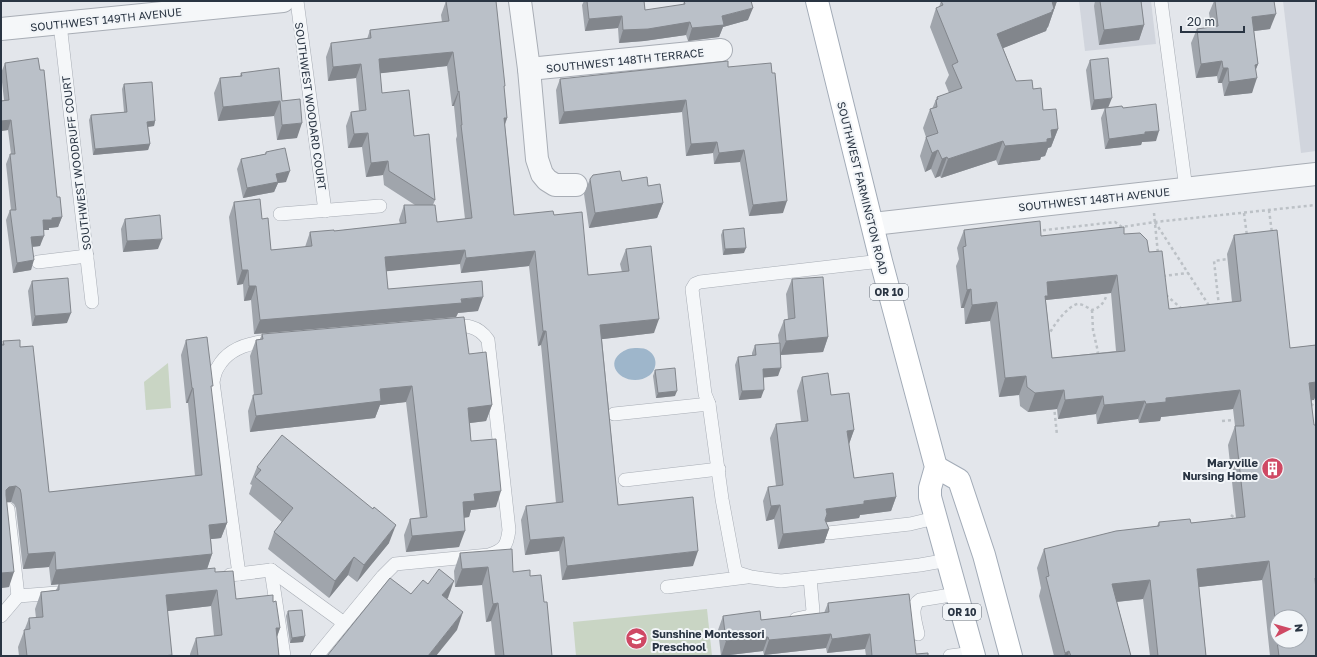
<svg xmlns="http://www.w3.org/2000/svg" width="1317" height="657" font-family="'Golos Text',sans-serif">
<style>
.built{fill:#d1d5dd}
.green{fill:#c9d5c4}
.water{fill:#9eb6cb}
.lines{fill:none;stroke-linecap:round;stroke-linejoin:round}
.service-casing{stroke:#a8adb5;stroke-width:14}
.minor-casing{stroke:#a8adb5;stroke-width:24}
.primary-casing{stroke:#a2abb7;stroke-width:24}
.path{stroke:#bcc1c6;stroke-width:2.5;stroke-dasharray:3 3;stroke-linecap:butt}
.service{stroke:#f5f7f9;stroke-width:13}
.minor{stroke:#f5f7f9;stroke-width:22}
.primary{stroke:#fff;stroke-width:22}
.wall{fill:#a0a5ac;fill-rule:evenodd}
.shaded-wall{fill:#82868c}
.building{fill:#bac0c8;stroke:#82868c;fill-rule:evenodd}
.labels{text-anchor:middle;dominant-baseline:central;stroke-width:4;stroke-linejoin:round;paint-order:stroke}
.shield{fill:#f2f5f8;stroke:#666f79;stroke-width:1}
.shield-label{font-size:10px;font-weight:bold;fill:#2a3543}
.street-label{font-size:11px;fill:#2a3543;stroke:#f2f5f8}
.poi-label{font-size:11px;font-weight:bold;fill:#2a3543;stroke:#f2f5f8;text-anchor:end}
</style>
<rect width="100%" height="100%" fill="#e3e6eb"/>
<g class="built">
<polygon points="1079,1 1151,1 1156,44 1085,51"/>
<polygon points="1283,1 1316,1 1316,151 1301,153"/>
</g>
<g class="green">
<polygon points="168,363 171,408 146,410 144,382"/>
<polygon points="707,609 712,656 576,656 573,622"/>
</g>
<path class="water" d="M628,349C634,348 644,347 649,351C658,357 657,369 650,375C627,392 596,362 628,349Z"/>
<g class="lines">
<defs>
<g id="service">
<polyline points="297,1 325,211"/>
<polyline points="1161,1 1186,189"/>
<polyline points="60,24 92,302"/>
<polyline points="280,214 380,206"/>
<polyline points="881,261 700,282 695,284 692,289 705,394 709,404 722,499 735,569 738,573 751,577 781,581 920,565 948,560"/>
<polyline points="38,262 87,256"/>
<polyline points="614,414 709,404"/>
<polyline points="625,480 719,469"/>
<polyline points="8,509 18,596 57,593"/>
<polyline points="828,533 910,524 935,518"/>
<polyline points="271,570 344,623"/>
<path d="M239,574L213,382C214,377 215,371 218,367C229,347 251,342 272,341"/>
<polyline points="230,575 271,570 284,656"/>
<polyline points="667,587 747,577"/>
<polyline points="1,616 18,596"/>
<polyline points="796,619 810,616 813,611 810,578"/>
<path d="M918,634C916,623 909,607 920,600L957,594"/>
<path d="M317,656L383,576L395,564L489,555C504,550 507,546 509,530L488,340C478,325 465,325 449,326"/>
<polyline points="950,656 973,653"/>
</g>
<g id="minor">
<polyline points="520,1 529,69 537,159 542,174 547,180 555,185 576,185"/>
<polyline points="1,29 283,1"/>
<polyline points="529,69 721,50"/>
<polyline points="873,224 1316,174"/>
</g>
<g id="primary">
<polyline points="817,1 881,261 936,467 930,488 930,497 974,656"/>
<polyline points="936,467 959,480 984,555 1011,656"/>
</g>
</defs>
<use href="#service" class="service-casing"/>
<use href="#minor" class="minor-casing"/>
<use href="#primary" class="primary-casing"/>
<g class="path">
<polyline points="1269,210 1272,233"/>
<polyline points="1154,213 1158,254"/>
<polyline points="1244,213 1247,236"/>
<polyline points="1155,222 1210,307"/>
<polyline points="1037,231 1115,222 1122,227 1155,222 1316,205"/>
<polyline points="1163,276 1188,273"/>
<polyline points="1166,295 1182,309"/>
<polyline points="1219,306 1214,261 1228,259"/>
<polyline points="1092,310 1093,330 1098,352 1096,356"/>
<path d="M1048,337C1051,328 1068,305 1078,304C1083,304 1088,308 1092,310C1101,307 1104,303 1107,294"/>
<polyline points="1054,406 1057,435"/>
<polyline points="1311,406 1316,401"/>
<polyline points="1222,421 1234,420"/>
<polyline points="1231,515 1237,520"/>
</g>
<use href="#service" class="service"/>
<use href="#minor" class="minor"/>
<use href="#primary" class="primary"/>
</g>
<g class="wall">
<path d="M446,1L504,89L507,118L505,125L514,215H554L588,275L622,272L620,264L626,249L654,333L602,339L618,505L693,566L562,580L559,551L525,555L521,520L526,506L556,503L541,345L538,346L529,266L461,273L460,264L386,271L388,289L478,311L458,313L456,317L254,334L251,300L244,301L243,284L237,285L229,217L234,202L262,219L271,250L305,247L310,232L334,231L400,224L399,220L404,205H415L384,185L383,175L366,177L362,147L348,148L346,126L351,112L359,111L356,78L328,81L326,57L331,43L367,39L370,30L442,22L441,15ZM447,66L452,106H454L457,136L456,139L465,219L437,222L433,205L435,200L382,93L380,73Z"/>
<polygon points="584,1 644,1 645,10 683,5 684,1 748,20 723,27 719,37 688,41 686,35 644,41 619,43 618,28 585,31 582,5"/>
<polygon points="941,1 1057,1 1048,27 1047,28 1046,31 1003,48 1016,81 1033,89 1043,110 1058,129 1051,147 1048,148 1045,156 1041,157 1040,160 998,165 996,160 941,178 940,176 935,178 931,169 925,172 920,156 926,137 923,128 930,109 932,109 937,97 949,93 945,83 949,75 930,27 936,8 939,7"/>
<polygon points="1095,1 1141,1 1144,25 1139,40 1099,45 1094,6"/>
<polygon points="1214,1 1274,1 1270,29 1254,31 1258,64 1256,69 1252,93 1224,96 1222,83 1218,83 1217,76 1196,78 1191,43 1197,29 1211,27 1209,13"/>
<polygon points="1090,60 1108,108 1123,108 1156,141 1142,142 1141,145 1105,149 1101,118 1105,108 1091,110 1086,70"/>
<polygon points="5,63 57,197 62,217 58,227 49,228 49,230 43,230 40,246 33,247 31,270 13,273 6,220 10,210 11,210 6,164 10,154 11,154 8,130 1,131 1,101 4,100 1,73"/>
<polygon points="728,67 783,213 749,216 740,162 714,164 713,153 686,156 682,112 559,124 556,90 560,79"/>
<polygon points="241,73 282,101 297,138 277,140 274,116 218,121 214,93 220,78 240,76"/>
<polygon points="124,84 155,121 154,126 148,127 150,144 148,150 93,155 89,120 91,115 124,112 122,89"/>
<polygon points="266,152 286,182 278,183 274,192 243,198 237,169 241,159 265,154"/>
<polygon points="590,179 622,181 648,186 663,203 657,218 589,228 584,194"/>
<polygon points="125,219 158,249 123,252 121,229"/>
<polygon points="723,230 744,253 723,255 721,235"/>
<path d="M964,230L1041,236L1124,234L1149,252L1169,309L1232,302L1227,254L1234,235L1290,348L1316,345V395L1314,400H1312L1316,656H1270L1262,580L1199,587L1206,656H1150L1143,599L1117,602L1131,656H1054L1039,596L1041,588L1037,568L1044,549L1157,526L1159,522L1191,523L1236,518L1228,445L1235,426L1233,409L1161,417L1160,421L1139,423L1138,419L1097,424L1096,414L1058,419L1057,409L1028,412L1020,406L1019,395L999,397L990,321L965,324L964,308H961L956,266L959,259L957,248ZM1111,293L1116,351L1052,358L1046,302V300ZM1277,617L1301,641H1277Z"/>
<polygon points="792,279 828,337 823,352 781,355 778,376 763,377 761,398 739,400 735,365 738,357 752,355 752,353 755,345 779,343 778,335 784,320 788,319 786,294"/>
<polygon points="32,281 67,323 32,326 28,291"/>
<polygon points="262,334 469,354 492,405 486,421 470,423 471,441 496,507 471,510 469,517 464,518 459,547 406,552 404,535 410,519 420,518 406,402 380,405 375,418 250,432 248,411 253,395 254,395 250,356 256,340 260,339"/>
<polygon points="186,340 211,391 227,523 221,538 211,539 212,554 207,569 51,585 49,567 23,569 16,508 14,504 11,502 6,502 9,587 1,588 1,345 2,345 3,341 20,347 49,492 195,476 188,403 186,403 181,355"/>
<polygon points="655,370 675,396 656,398 653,376"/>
<polygon points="802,377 831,395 854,430 849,444 854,478 896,497 891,511 860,515 859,518 826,522 829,529 824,543 778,549 774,519 766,521 763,501 768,487 776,486 770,438 776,424 801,421 797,391"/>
<polygon points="257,467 389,543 357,582 348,575 329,598 268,549 274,532 282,522 249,494 252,485 250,484"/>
<polygon points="460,553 513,572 530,576 544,602 552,656 495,656 491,621 486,622 482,585 455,587 454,571"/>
<polygon points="215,572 236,599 273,602 280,628 277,637 279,656 190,656 190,654 196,638 214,636 211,606 167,611 172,656 19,656 18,647 29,618 36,618 35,609 41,592 56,590 59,584"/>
<polygon points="828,603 916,654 928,656 866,656 865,649 827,653 826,648 764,655 763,651 721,656 718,630 723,616 761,620 824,613"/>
<polygon points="288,611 303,642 290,643 286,616"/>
</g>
<g class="shaded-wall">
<polygon points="1051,1 1057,1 1048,27 1047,28 1046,31 991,53 997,34"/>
<polygon points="753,8 748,20 723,27 719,37 688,41 692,28 722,16"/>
<polygon points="1276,14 1270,29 1247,32 1252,17"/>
<polygon points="622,16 618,28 585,31 589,19"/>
<polygon points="690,22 686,35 644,41 619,43 623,30"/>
<polygon points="1144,25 1139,40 1099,45 1104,30"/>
<polygon points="453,52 447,66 374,74 379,59"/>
<polygon points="1222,61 1217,76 1196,78 1201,64"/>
<polygon points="361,64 356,78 328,81 333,67"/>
<polygon points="1258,64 1252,79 1257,78 1252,93 1224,96 1229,82 1255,65"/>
<polygon points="1223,68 1228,68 1222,83 1218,83"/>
<polygon points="459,91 454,106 452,106 458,92"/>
<polygon points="1112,98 1108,108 1091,110 1094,100"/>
<polygon points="686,100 682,112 559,124 564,112"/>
<polygon points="280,101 274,116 218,121 223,107"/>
<polygon points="504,118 507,118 502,132"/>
<polygon points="11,120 8,130 1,131 1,121"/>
<polygon points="155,121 154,126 146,127 147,122"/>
<polygon points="302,123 297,138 277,140 282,125"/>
<polygon points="1058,129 1051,147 1048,148 1045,156 1041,157 1040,160 998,165 1005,146 1051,130"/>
<polygon points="1159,131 1156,141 1142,142 1141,145 1105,149 1109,139 1145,132"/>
<polygon points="368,133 362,147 348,148 354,134"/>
<polygon points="1003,141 996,160 941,178 948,159"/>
<polygon points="717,142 713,153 686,156 691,144"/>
<polygon points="150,144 148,150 93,155 95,149"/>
<polygon points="744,150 740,162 714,164 719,153"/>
<polygon points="938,150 931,169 925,172 932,153"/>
<polygon points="947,157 940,176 935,178 942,159"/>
<polygon points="388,161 383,175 366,177 371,163"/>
<polygon points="290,171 286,182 278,183 274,192 243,198 247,188 276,174"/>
<polygon points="787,201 783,213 749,216 753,205"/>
<polygon points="663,203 657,218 589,228 595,213"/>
<polygon points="62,217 58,227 49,228 49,230 39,230 43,220 52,218"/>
<polygon points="44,236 40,246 28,247 31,237"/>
<polygon points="162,239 158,249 123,252 127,241"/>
<polygon points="746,248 744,253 723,255 725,249"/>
<polygon points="465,250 460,264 379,272 385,257"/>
<polygon points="535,251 529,266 461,273 466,258"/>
<polygon points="34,260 31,270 13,273 17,263"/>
<polygon points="242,270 248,270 243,284 237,285"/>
<polygon points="1117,275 1111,293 1046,300 1041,315 1047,282"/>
<polygon points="249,286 256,286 251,300 244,301"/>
<polygon points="971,289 964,308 961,308 967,290"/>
<polygon points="483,297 478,311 458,313 456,317 254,334 260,320"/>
<polygon points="997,302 990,321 965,324 972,305"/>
<polygon points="71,313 67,323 32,326 35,316"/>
<polygon points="659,319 654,333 595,340 600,325"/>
<polygon points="543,331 546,331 541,345 538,346"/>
<polygon points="828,337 823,352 780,355 786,341"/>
<polygon points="781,368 778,376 760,378 763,369"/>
<polygon points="1026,376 1019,395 999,397 1005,378"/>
<polygon points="1316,382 1316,395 1314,400 1303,401 1309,383"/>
<polygon points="412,386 406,402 380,405 375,418 250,432 256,416 380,389"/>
<polygon points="192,388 193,388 188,403 186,403"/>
<polygon points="764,390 761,398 739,400 742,391"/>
<polygon points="1064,390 1057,409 1028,412 1035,393"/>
<polygon points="1240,390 1233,409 1161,417 1160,421 1139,423 1146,404 1166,398"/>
<polygon points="677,391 675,396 656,398 658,393"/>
<polygon points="1103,396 1096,414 1058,419 1065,400"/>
<polygon points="1145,401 1138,419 1097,424 1104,405"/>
<polygon points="492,405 486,421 462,424 468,408"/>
<polygon points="854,430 849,444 847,431"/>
<polygon points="16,486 11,502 4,502 6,490 9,487"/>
<polygon points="501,491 496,507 471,510 469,517 457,518 463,502 474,494"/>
<polygon points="896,497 891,511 860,515 859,518 821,523 826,509 864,501"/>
<polygon points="780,505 774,519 766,521 771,506"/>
<polygon points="227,523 221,538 203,540 209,525"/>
<polygon points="396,525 389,543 357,582 364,565"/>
<polygon points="829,529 824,543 778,549 783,534"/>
<polygon points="465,531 459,547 406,552 412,536"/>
<polygon points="564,537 559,551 525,555 530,540"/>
<polygon points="698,551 693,566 562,580 567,566"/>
<polygon points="55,552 49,567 23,569 28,554"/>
<polygon points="212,554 207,569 51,585 56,570"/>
<polygon points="354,557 348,575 329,598 335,581"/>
<polygon points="1269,561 1262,580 1190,588 1197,569"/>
<polygon points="488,567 482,585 455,587 462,569"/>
<polygon points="14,572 9,587 1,588 1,573"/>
<polygon points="1315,578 1316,578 1316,596"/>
<polygon points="1150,580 1143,599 1105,603 1112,584"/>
<polygon points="454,581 448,598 436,612 442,595"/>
<polygon points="217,590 211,606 160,612 166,595"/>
<polygon points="498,603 491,621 486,622 493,604"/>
<polygon points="463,612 457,630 436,656 428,656"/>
<polygon points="276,628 280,628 274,645"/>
<polygon points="831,634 826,648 764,655 769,640"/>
<polygon points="870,634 865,649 827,653 832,639"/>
<polygon points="305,636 303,642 290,643 292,638"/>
<polygon points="768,637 763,651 721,656 726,641"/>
<polygon points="1069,651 1068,656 1064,656 1065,653"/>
</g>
<g class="building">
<polygon points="446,1 496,1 505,86 504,86 507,118 504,118 514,215 553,211 554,215 582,212 588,275 629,271 626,249 651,246 659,319 600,325 618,505 693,497 698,551 567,566 564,537 530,540 526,506 563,502 546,331 543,331 535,251 466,258 465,250 385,257 388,289 482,281 483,297 461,299 462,303 260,320 256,286 249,286 248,270 242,270 234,202 260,199 262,219 268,218 271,250 312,246 310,232 334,230 334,231 406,223 404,205 435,205 437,222 472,218 461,125 462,125 459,91 458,92 453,52 379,59 382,93 409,90 414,136 429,134 435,200 389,171 388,161 371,163 368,133 354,134 351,112 366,110 361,64 333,67 331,43 371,38 370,30 449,21"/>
<polygon points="587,1 644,1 645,10 685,4 684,1 751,1 753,8 722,16 724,25 692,28 690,22 648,29 623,30 622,16 589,19"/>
<polygon points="941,1 1052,1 1054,9 1052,10 1052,12 997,34 1016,81 1032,80 1033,89 1041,88 1043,110 1056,109 1058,129 1051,130 1052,138 1047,139 1047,142 1005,146 1003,141 948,159 947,157 942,159 938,150 932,153 926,137 938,133 930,109 937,107 936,100 938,99 937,97 962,88 952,65 958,62 936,8 943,5"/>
<polygon points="1100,1 1141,1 1144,25 1104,30"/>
<polygon points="1215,1 1274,1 1276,14 1252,17 1258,64 1255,65 1257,78 1229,82 1228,68 1223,68 1222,61 1201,64 1197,29 1218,26"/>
<polygon points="38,58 40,70 44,70 57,197 60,197 62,217 52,218 52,220 43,220 44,236 31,237 34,260 17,263 10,210 16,210 10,154 15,154 11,120 1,121 1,101 9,100 5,63"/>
<polygon points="1108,58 1112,98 1094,100 1090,60"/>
<polygon points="728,61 728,67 771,63 772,73 775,73 787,201 753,205 744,150 719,153 717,142 691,144 686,100 564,112 560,79"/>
<polygon points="279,68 282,101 300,99 302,123 282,125 280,101 223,107 220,78 242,76 241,73"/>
<polygon points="152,82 155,121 147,122 150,144 95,149 91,115 127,112 124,84"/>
<polygon points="1156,104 1159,131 1145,132 1145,134 1109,139 1105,108 1122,106 1123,108"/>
<polygon points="285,148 290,171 276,174 278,182 247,188 241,159 266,154 266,152"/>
<polygon points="620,171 622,181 647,177 648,186 660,184 663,203 595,213 590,179 593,175"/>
<polygon points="160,215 162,239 127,241 125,219"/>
<path d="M1040,221L1041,236L1124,227V234L1140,233L1147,240L1149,252L1162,251L1169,309L1241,301L1234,235L1277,230L1290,348L1316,345V382L1309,383L1314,425H1316V578H1315L1316,591V656H1279L1277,641H1301V617H1277V638L1269,561L1197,569L1206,656H1158L1150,580L1112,584L1131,656H1071L1069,651L1065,653L1046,577L1049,576L1044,549L1116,531L1159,526V522L1190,519L1191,523L1245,517L1235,426H1244L1240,390L1166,398V402L1146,404L1145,401L1104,405L1103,396L1065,400L1064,390L1035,393L1027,387L1026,376L1005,378L997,302L972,305L971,289L967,290L963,247L966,246L964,230ZM1117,275L1125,351L1052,358L1045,296H1048L1047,282Z"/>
<polygon points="744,228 746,248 725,249 723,230"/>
<polygon points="823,277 828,337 786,341 784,320 795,318 792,279"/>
<polygon points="68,278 71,313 35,316 32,281"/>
<polygon points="464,317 469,354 486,352 492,405 468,408 471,441 496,439 501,491 474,494 475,501 463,502 465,531 412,536 410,519 427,517 412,386 380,389 381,401 256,416 253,395 262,394 256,340 263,339 262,334"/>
<polygon points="207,337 213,386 211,386 227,523 209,525 212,554 56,570 55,552 28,554 21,493 20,489 16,486 9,487 6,490 6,495 14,572 1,573 1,345 4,345 3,341 20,340 20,347 33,346 49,492 202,475 193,388 192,388 186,340"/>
<polygon points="780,343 781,368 763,369 764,390 742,391 738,357 756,355 755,345"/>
<polygon points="675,368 677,391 658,393 655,370"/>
<polygon points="828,373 831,395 849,393 854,430 847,431 854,478 893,473 896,497 864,501 864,504 826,509 827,514 825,520 829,529 783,534 780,505 771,506 768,487 783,485 776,424 808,421 802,377"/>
<polygon points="282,435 373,509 374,507 396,525 364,565 354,557 335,581 274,532 293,508 255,477 261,470 257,467"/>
<polygon points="512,549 513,572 530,570 530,576 541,575 544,602 547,602 552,656 504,656 498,603 493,604 488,567 462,569 460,553"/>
<polygon points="215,568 215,572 233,571 236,599 273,595 273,602 276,601 280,628 276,628 279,656 198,656 196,638 222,635 217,590 166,595 172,655 163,656 27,656 24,630 30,629 29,618 43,617 41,592 59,590 59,584"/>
<polygon points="439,569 454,581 442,595 463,612 428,656 327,656 390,578 411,594 423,580 428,584"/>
<polygon points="909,594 916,654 928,653 928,656 872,656 870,634 832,639 831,634 769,640 768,637 726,641 723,616 760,611 761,620 829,612 828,603"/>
<polygon points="302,610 305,636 292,638 288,611"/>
</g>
<defs>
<symbol id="building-disc" viewBox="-11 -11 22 22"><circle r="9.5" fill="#cf4964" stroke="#f2f5f8"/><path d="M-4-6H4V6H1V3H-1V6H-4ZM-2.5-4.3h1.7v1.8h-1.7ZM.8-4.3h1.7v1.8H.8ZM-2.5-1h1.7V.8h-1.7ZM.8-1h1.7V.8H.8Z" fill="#fff"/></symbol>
<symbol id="school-disc" viewBox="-11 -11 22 22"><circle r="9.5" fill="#cf4964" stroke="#f2f5f8"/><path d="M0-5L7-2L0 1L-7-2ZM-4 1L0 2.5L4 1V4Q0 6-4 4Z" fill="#fff"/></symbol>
</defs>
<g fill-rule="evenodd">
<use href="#building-disc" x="1260" y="456" width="25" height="25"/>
<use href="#school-disc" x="624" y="626" width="25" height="25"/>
</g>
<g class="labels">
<g class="shield">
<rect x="870" y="284" width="38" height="16" rx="3"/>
<rect x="943" y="604" width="38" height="16" rx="3"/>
</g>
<g class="shield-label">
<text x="889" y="292">OR 10</text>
<text x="962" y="612">OR 10</text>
</g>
<g class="street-label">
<text transform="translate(106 19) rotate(-6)">SOUTHWEST 149TH AVENUE</text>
<text transform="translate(625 60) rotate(-6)">SOUTHWEST 148TH TERRACE</text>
<text transform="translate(311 106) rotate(82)">SOUTHWEST WOODARD COURT</text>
<text transform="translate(76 163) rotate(-97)">SOUTHWEST WOODRUFF COURT</text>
<text transform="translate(863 188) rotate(76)">SOUTHWEST FARMINGTON ROAD</text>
<text transform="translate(1094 199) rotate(-6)">SOUTHWEST 148TH AVENUE</text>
</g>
<g class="poi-label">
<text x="1258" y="462">Maryville<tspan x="1258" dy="13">Nursing Home</tspan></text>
<text x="652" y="633" text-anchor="start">Sunshine Montessori<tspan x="652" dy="13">Preschool</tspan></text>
</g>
</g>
<rect width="1317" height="657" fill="none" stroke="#2a3543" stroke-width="4"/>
<g transform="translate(1289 629) rotate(84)"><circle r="19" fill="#f2f5f8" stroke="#a2a8b0"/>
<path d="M0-3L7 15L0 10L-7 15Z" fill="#cf4964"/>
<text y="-6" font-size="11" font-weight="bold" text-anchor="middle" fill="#2a3543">N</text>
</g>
<path d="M1181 26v6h63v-6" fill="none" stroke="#2a3543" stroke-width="2"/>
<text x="1187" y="26" font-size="12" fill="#2a3543" stroke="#f2f5f8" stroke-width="3" paint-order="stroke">20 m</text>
</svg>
